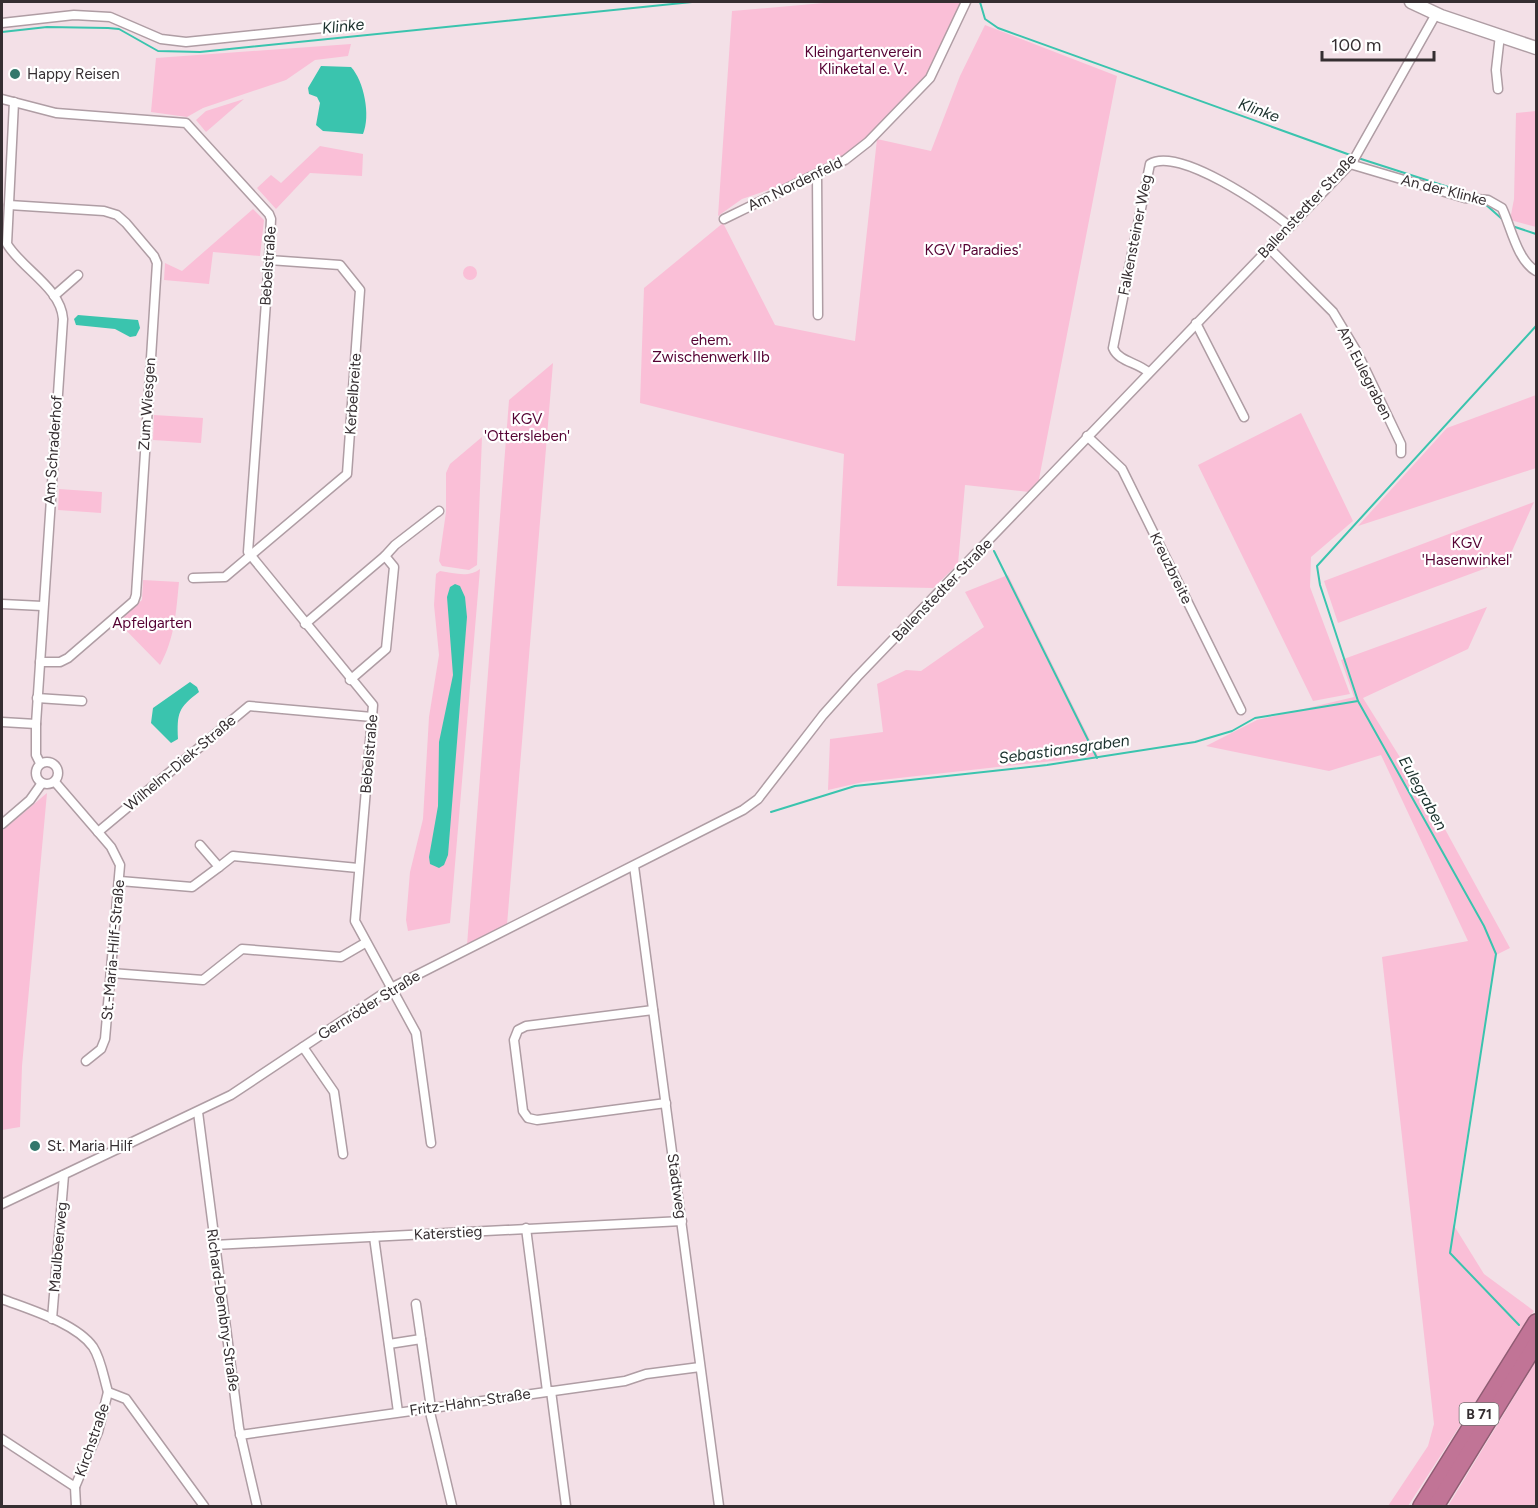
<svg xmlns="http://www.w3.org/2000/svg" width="1538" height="1508" font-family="Figtree,sans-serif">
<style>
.green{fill:#fabfd7}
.water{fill:#3ac4ae}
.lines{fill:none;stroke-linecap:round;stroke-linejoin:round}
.stream{stroke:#3ac4ae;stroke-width:2}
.street-casing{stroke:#af9da4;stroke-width:11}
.secondary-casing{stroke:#af9da4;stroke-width:15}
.highway-casing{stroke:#905c73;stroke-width:18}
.street{stroke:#fff;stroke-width:8}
.secondary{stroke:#fff;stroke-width:12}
.highway{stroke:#c17496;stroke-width:15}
.poi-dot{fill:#34786c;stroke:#fff;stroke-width:2}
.labels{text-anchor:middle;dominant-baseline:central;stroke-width:4.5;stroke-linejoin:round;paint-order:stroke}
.shield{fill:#fff;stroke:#726d6f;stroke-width:1.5}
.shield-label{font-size:14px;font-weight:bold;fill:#352e31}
.park-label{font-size:15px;fill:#550233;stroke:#fff}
.poi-label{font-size:15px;fill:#352e31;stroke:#fff;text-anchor:start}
.street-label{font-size:15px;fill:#352e31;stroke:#fff}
.water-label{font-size:16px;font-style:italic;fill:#1b312d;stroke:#fff}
</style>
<rect width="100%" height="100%" fill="#f3e0e7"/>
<g class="green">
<polygon points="835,2 961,2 928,74 867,138 841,158 794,181 742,199 718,216 732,11"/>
<polygon points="985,25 1117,76 1039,479 1042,479 1029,492 965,485 958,564 933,588 837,586 844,454 640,403 644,288 723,223 775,325 855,341 877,139 931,151 960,76"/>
<polygon points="351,44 348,56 315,60 286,80 203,108 187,117 151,112 156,58"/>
<polygon points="244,99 206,132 196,120 206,111"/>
<polygon points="1536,111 1536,227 1510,220 1514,199 1516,113"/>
<polygon points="320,146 363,154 362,176 310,173 276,209 257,188 271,175 281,183"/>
<polygon points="253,209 264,220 260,256 213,252 209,284 164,280 165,263 182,271"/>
<circle cx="470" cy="273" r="7"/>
<polygon points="553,363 507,925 467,945 509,400"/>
<polygon points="1536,395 1536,468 1358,526 1447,428"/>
<polygon points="1301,413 1353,521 1311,557 1310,587 1350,694 1313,701 1198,465"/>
<polygon points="154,415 203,418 201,443 153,440"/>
<polygon points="482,437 477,565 469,570 442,566 439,561 446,512 446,473 450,464"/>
<polygon points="59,489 102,492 101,513 58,510"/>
<polygon points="1534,502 1508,560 1338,623 1324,581"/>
<path d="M480,569L450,923L408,931L406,920L410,872L423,819L429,717L439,655L434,605L436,574L440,571C454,573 469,578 480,569Z"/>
<polygon points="1008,575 1098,756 863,782 828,790 830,739 883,732 877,684 906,670 921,671 984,627 965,592"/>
<path d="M143,580L179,582C176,612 175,638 160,665L118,622L142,600Z"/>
<polygon points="1487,607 1468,649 1363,698 1446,831 1510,948 1496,955 1453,1224 1484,1274 1534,1311 1408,1506 1388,1506 1428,1446 1434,1424 1382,957 1468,941 1381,755 1329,771 1206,746 1257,720 1354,697 1341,660"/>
<polygon points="47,793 22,1066 20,1127 2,1130 2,831"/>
<polygon points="1536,1361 1536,1506 1448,1506"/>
</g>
<g class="water">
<path d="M321,66L351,67C364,81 371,116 363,134L323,131L316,125L320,103L317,97L309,94L308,88Z"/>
<polygon points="78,315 138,320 140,328 136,336 130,337 115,329 76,325 74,319"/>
<polygon points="455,584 460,586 465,597 467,617 448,855 444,865 439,868 430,864 429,857 438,806 439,742 453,675 447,597 450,587"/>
<path d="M190,682L197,687L199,692C178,708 177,713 178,739L171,743L151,723L153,708Z"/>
</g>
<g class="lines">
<g class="stream">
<polyline points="980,2 985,19 998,28 1353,156"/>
<polyline points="2,32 47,27 108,28 119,29 158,51 200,52 692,2"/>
<polyline points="1358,158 1473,195"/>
<polyline points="1484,203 1502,219"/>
<polyline points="1512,226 1536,234"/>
<polyline points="994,551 1097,758"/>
<polyline points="771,812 855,786 1047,765 1195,742 1232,731 1255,718 1358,701"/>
<polyline points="1519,1325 1450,1253 1496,954 1484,926 1358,701 1320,585 1317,566 1536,326"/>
</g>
<defs>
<g id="street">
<polyline points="2,23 74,15 110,17 161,39 186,42 352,25"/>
<polyline points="1498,89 1496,70 1500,35"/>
<polyline points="2,99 56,113 186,123 269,214 271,219 269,260 248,552 373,705 355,921 416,1033 431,1143"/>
<path d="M14,102L7,244C22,269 61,288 63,319L36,724V755L40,763"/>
<path d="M1350,164L1465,198L1488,200L1502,208C1511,227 1517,260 1536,271"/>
<polyline points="817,174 818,315"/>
<polyline points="9,205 104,211 117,215 126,223 154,256 157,263 136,595 134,601 68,658 60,662 40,662"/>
<polyline points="724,219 845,160 868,142 930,78 966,2"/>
<polyline points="1269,248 1333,312 1357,352 1401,444 1401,453"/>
<polyline points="54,296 78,275"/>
<polyline points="1196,323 1244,417"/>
<path d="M1148,372C1137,362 1119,362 1113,348L1150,164C1178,146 1267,207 1290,227"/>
<polyline points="1087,436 1122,469 1241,710"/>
<polyline points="385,556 395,545 439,511"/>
<polyline points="193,578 225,577 347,474 360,290 340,265 269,260"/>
<polyline points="2,604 42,606"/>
<polyline points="305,624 385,556 394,567 386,649 350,680"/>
<polyline points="37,698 82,701"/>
<polyline points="2,722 36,724"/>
<circle cx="47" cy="773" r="11"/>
<polyline points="55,782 111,847 120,865 105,1039 101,1049 86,1061"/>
<polyline points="2,824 30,800 42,783"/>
<polyline points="98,832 249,706 372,717"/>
<polyline points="634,866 719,1506"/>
<polyline points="219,867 233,856 358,868"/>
<polyline points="120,881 192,887 219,867 200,845"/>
<polyline points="111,973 203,980 242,949 341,957 365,943"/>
<polyline points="653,1010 526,1026 518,1030 514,1040 523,1111 528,1118 537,1120 666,1103"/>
<polyline points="303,1047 334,1092 343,1154"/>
<polyline points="198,1112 239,1428 257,1506"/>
<polyline points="2,1204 231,1095 393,987 743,810 758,799 823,715 857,677 1353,161 1436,14"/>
<polyline points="526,1228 547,1391"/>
<polyline points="374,1237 398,1412"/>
<polyline points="214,1245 682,1221"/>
<path d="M2,1299C28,1309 76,1323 93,1347C101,1359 104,1379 108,1392L126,1399L204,1506"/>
<polyline points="416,1304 431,1408"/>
<polyline points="52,1319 64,1175"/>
<polyline points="389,1344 421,1339"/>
<polyline points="551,1391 566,1506"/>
<polyline points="429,1408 452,1506"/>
<polyline points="240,1435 625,1381 646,1374 700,1367"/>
<polyline points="2,1439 75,1487 76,1506"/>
<polyline points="75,1487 98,1432 108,1392"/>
</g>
<polyline id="secondary" points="1411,2 1441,16 1536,48"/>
<g id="highway">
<polyline points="1421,1506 1536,1322"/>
<polyline points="1436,1506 1536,1344"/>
</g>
</defs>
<use href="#street" class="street-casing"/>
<use href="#secondary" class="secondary-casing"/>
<use href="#highway" class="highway-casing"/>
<use href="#street" class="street"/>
<use href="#secondary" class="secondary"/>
<use href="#highway" class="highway"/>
</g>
<g class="poi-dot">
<circle cx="15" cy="74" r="6"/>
<circle cx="35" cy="1146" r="6"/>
</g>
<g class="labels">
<rect class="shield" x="1459.5" y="1403" width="39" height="22" rx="4.5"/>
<g class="shield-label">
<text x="1479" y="1414">B 71</text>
</g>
<g class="park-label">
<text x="863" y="52">Kleingartenverein<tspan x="863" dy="17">Klinketal e. V.</tspan></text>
<text x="973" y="250">KGV 'Paradies'</text>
<text x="711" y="340">ehem.<tspan x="711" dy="17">Zwischenwerk IIb</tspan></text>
<text x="527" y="419">KGV<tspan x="527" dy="17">'Ottersleben'</tspan></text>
<text x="1467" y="543">KGV<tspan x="1467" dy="17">'Hasenwinkel'</tspan></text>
<text x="152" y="623">Apfelgarten</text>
</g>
<g class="poi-label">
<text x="27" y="74">Happy Reisen</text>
<text x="47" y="1146">St. Maria Hilf</text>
</g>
<g class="street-label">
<text transform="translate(795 184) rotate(-26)">Am Nordenfeld</text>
<text transform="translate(1444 190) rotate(14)">An der Klinke</text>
<text transform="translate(1307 206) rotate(-47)">Ballenstedter Straße</text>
<text transform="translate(1135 235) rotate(-79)">Falkensteiner Weg</text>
<text transform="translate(268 266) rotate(-86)">Bebelstraße</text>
<text transform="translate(1365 373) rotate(63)">Am Eulegraben</text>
<text transform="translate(353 394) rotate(-86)">Kerbelbreite</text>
<text transform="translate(147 404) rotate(-86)">Zum Wiesgen</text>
<text transform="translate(53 450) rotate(-86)">Am Schraderhof</text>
<text transform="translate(1171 568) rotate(64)">Kreuzbreite</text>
<text transform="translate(942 590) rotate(-46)">Ballenstedter Straße</text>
<text transform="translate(369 754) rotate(-85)">Bebelstraße</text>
<text transform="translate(180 763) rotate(-40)">Wilhelm-Diek-Straße</text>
<text transform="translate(113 950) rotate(-85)">St.-Maria-Hilf-Straße</text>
<text transform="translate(369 1005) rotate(-32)">Gernröder Straße</text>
<text transform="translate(677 1186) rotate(82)">Stadtweg</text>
<text transform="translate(448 1233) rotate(-3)">Katerstieg</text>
<text transform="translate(58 1247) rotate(-85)">Maulbeerweg</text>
<text transform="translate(223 1310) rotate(82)">Richard-Dembny-Straße</text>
<text transform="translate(470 1402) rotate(-8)">Fritz-Hahn-Straße</text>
<text transform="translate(92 1440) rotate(-71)">Kirchstraße</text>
</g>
<g class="water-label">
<text transform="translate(343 26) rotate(-6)">Klinke</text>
<text transform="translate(1259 110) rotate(20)">Klinke</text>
<text transform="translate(1064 749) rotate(-8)">Sebastiansgraben</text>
<text transform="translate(1423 793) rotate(61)">Eulegraben</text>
</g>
</g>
<rect width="1538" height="1508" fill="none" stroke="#352e31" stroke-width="6"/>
<path d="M1322 51v9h112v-9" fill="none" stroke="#352e31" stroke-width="3"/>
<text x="1331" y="51" font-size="18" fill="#352e31" stroke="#ffffff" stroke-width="4.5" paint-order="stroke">100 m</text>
</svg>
